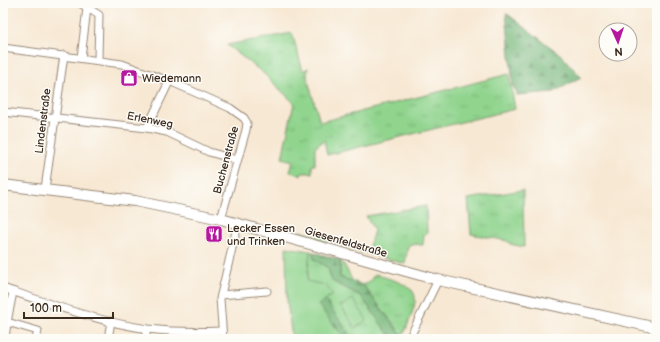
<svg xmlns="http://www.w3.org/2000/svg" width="660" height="342" font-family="'Balsamiq Sans',sans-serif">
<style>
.grass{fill:url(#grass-tufts);stroke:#667f56}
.forest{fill:url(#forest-firs);stroke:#58704c}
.green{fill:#90d48e;stroke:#667f56}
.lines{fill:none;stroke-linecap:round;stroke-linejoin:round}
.street-casing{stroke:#998978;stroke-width:9}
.secondary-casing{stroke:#998978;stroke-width:12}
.street{stroke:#fff;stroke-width:7}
.secondary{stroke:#fff;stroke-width:10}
.labels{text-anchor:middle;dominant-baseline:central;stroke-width:3;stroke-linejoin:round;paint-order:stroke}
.poi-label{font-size:11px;fill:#3b2a1e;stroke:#fdfcf7;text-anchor:start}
.street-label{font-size:11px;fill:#3b2a1e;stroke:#fdfcf7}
</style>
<defs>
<pattern id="grass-tufts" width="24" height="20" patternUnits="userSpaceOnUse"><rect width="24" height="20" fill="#90d48e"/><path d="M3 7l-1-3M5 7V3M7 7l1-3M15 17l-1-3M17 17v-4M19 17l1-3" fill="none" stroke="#7db67a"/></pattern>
<pattern id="forest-firs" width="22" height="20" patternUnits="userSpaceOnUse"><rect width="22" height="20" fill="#74b679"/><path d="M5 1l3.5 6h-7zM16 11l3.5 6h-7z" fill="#609463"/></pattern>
</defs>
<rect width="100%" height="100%" fill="#fdfcf7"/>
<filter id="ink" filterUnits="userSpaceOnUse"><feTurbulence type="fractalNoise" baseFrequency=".025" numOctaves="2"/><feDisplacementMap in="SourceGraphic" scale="8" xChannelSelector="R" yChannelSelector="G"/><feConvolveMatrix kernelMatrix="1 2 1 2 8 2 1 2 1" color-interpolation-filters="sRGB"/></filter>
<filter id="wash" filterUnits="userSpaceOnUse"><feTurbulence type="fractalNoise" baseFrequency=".012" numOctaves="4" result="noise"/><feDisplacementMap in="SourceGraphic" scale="16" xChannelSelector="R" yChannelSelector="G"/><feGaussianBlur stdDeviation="0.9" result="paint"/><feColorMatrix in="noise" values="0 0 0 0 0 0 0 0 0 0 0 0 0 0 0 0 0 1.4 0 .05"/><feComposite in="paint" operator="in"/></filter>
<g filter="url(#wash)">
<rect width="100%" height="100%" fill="#f7e8d3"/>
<g class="grass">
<polygon points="292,33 303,71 308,68 307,77 320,122 509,74 515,109 327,155 324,140 315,148 315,165 312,165 312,173 302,173 301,175 290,172 293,161 282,158 294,103 263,73 227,45"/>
<polygon points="523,190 524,247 510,244 508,241 471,234 468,199"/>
<polygon points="426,206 427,232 424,235 423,245 411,244 408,246 405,264 299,234 300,231 368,250 374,230 366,216"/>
<polygon points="310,251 313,252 314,259 328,268 332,281 361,296 389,335 387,339 353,339 325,300 332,294 307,282"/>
<path d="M340,260C347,266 348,275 354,282L340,277Z"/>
<path d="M375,274C423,289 422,291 403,336L363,285L369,282Z"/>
</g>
<g class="forest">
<polygon points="506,13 561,55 581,77 554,92 517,95 517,92 513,87"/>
<polygon points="313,252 340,260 340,277 363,285 402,336 401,339 387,339 389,335 361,296 332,281 328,268 314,259"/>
<polygon points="325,300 353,339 345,339 318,305"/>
</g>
<g class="green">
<polygon points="286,247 310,251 307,281 325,285 333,294 318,305 345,339 292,339 287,301"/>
<polygon points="353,299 367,320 355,328 341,306"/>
</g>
</g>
<g filter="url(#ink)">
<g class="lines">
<defs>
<g id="street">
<polyline points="80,3 99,15 98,59"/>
<polyline points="3,48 122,64 174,83 230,108 244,118 247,123 246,130 221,219"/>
<polyline points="81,58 87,8"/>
<polyline points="3,112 147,128 167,132 209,152 237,160"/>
<polyline points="147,128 169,82"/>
<polyline points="45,189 64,55"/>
<path d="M3,288C50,304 99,322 148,329C173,332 197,332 221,331"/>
<polyline points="13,292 7,322 38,331 36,339"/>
<polyline points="221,295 267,291"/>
<polyline points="5,339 7,322"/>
<polyline points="108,339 111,321"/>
<polyline points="145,339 147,329"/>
<polyline points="223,339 220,299 238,223"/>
<polyline points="409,339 438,280"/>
</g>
<polyline id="secondary" points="3,185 135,201 221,219 438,280 657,328"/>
</defs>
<use href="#street" class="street-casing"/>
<use href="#secondary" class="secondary-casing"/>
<use href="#street" class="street"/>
<use href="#secondary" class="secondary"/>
</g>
</g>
<defs>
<symbol id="shop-square" viewBox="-11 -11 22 22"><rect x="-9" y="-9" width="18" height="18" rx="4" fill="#b5179e" stroke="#fdfcf7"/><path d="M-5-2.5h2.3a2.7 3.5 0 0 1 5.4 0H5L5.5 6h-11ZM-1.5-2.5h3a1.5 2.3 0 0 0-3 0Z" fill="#fff"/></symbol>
<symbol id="restaurant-square" viewBox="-11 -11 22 22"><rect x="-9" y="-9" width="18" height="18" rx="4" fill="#b5179e" stroke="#fdfcf7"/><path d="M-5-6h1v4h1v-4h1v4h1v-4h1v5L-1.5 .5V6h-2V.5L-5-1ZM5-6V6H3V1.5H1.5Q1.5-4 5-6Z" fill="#fff"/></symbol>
</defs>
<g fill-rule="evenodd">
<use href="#shop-square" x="119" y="68" width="20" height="20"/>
<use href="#restaurant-square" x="204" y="224" width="20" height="20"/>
</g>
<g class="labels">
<g class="poi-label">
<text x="142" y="78">Wiedemann</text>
<text x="227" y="228">Lecker Essen<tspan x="227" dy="13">und Trinken</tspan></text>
</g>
<g class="street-label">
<text transform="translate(150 120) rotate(11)">Erlenweg</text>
<text transform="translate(43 121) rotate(-83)">Lindenstraße</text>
<text transform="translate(226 160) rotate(-75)">Buchenstraße</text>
<text transform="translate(346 242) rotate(16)">Giesenfeldstraße</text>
</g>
</g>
<rect width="660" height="342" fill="none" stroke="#fdfcf7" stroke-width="16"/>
<g transform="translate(618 42) rotate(177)"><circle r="19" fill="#fdfcf7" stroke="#afa8a0"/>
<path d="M0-3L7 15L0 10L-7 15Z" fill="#b5179e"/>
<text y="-6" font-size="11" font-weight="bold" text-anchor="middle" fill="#3b2a1e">N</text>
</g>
<path d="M24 312v6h89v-6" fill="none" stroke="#3b2a1e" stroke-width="2"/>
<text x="30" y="312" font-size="12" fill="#3b2a1e" stroke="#fdfcf7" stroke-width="3" paint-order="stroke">100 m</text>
</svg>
